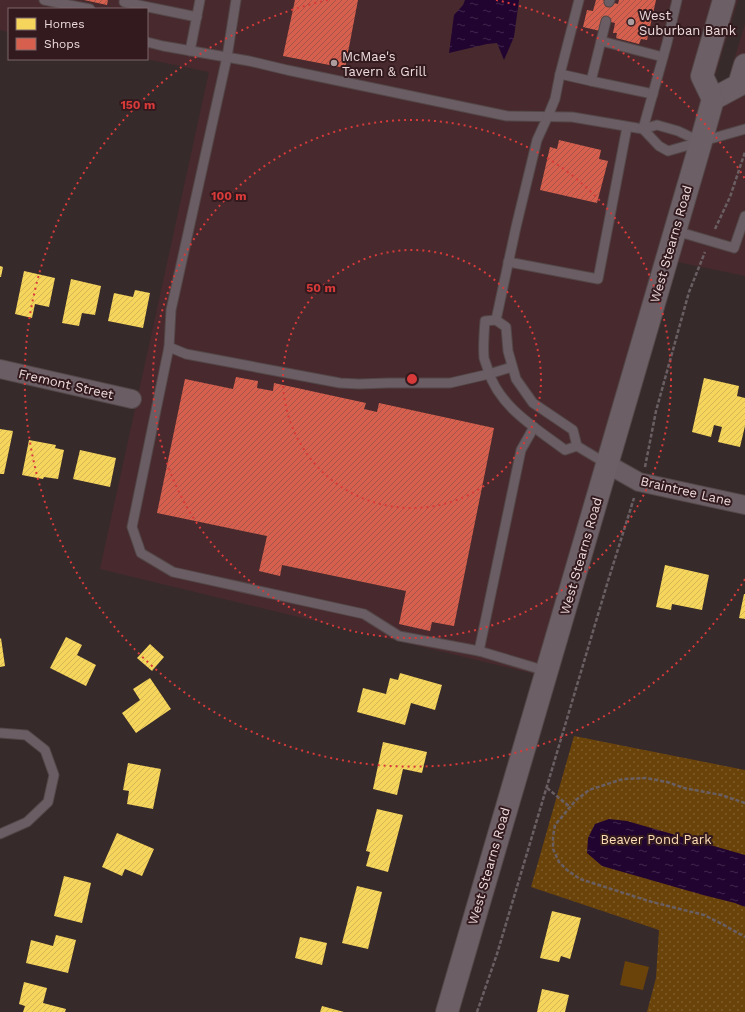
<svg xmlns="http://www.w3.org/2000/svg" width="745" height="1012" font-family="'Work Sans',sans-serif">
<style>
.built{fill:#482a2e}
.grass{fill:url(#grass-dots)}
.garden{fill:#6a430b}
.water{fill:url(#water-ripples)}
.homes{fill:url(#homes-hatch)}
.shops{fill:url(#shops-hatch)}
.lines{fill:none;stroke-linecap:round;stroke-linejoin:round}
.service-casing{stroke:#534748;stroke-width:11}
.minor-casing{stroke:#534748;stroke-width:20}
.secondary-casing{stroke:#534748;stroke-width:24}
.path{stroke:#695f63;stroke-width:2.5;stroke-dasharray:4 2;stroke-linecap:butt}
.service{stroke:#6a5d64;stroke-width:9}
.minor{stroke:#6a5d64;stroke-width:18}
.secondary{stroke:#6d5f66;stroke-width:22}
.ring{fill:none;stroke:#d83a3a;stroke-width:2;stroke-dasharray:2 4}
.poi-dot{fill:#ad9c9e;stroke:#331a1e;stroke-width:1.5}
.labels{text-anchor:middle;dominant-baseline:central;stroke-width:4;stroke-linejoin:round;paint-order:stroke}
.poi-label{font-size:13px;fill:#ecdadc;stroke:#331a1e;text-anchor:start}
.street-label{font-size:13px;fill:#ecdadc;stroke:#331a1e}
.park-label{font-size:13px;fill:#fedcb6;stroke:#331a1e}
.centre{fill:#d83a3a;stroke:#331a1e;stroke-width:2}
.ring-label{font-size:12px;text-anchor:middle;font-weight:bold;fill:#d83a3a;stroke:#331a1e;stroke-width:4;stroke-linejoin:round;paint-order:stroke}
</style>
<defs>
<pattern id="grass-dots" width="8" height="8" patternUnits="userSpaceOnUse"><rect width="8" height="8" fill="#6a430b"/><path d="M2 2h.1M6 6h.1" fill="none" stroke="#7f5e2e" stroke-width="1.8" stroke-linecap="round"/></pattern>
<pattern id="water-ripples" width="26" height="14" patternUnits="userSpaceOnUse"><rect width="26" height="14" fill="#210430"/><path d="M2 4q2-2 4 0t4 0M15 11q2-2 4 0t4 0" fill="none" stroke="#41284d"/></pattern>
<pattern id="homes-hatch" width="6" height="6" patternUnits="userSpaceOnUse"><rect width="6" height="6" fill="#f6d55c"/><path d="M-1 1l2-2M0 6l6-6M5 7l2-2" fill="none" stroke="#d3b757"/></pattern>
<pattern id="shops-hatch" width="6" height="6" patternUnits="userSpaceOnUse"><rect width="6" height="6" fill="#d6604d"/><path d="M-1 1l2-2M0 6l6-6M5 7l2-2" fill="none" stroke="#a45549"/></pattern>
</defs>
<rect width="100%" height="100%" fill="#372a2b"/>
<g class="built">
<polygon points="0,0 738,0 535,674 100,569 209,72 146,59 147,9 9,9 9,32 0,30"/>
<polygon points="745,24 745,276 673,261"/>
</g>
<polygon class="grass" points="574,736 745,770 745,1012 647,1012 656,978 659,930 531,887"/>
<polygon class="garden" points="625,961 649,967 643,990 620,985"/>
<g class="water">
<polygon points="465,0 519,0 514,37 504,60 497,43 487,44 449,53 454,15 463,5"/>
<polygon points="609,819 627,821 745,855 745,907 735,903 703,895 602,866 587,853 588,838 595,824"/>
</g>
<g class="homes">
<polygon points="0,266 3,267 1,277 0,277"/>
<polygon points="24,271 55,278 49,307 35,304 32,318 15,314"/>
<polygon points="71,279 101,286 95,315 82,313 79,326 62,323"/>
<polygon points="135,290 150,293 143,328 108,321 114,293 133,297"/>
<polygon points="704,378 739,386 737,396 745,398 745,426 740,447 718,442 722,427 714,425 711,437 692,432"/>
<polygon points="0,429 13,431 4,474 0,474"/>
<polygon points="29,440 56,445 55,448 64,450 58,479 44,477 43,479 22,475"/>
<polygon points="80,450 116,458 110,487 73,479"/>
<polygon points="665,565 709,575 702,610 672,604 671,610 656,607"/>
<polygon points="744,594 745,594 745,619 739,618"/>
<polygon points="66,637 82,645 77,655 96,665 86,686 50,668"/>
<polygon points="1,638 5,666 0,667 0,639"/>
<polygon points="150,644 164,657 152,671 137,658"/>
<polygon points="400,673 442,685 435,710 411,703 405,725 357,712 363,688 386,694 390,678 398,680"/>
<polygon points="150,678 171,709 136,733 122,713 140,700 133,689"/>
<polygon points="383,742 427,752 422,773 403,769 397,795 373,789"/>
<polygon points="128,763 161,769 153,809 127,804 129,791 123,790"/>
<polygon points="377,809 403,815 388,872 366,866 370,852 366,851"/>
<polygon points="117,833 154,849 142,876 125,869 122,876 102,867"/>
<polygon points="64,876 91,883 82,923 54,916"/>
<polygon points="357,886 382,892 368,949 342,943"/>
<polygon points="552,911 581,918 570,959 561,956 559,962 540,958"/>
<polygon points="56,935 76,940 68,973 26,963 31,940 53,946"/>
<polygon points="300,937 327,943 322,965 295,958"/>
<polygon points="24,982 47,988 43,1003 66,1009 65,1012 23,1012 25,1006 19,1004"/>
<polygon points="542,989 569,995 565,1012 537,1012"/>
<polygon points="322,1006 344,1012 320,1012"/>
</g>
<g class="shops">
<polygon points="84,0 108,0 107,5"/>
<polygon points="295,0 358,0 345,68 283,56"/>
<polygon points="596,0 602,0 618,4 619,0 656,0 647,40 641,39 639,44 616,38 617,33 613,33 615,23 602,20 600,31 583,27 587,10 593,11"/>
<polygon points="559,140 601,150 599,159 608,161 597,203 540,190 550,147 557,149"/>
<polygon points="236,377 258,381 257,388 273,391 274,383 366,403 364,409 377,412 379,403 494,428 454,626 432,622 430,631 399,624 406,591 282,565 280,576 259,571 267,536 157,513 185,379 233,389"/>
</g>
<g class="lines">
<defs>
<g id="service">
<polyline points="44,0 90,9"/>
<polyline points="236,0 227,57 171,310 169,347 186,354 340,383 359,384 388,383 450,383 489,374 512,367"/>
<polyline points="124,2 197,17"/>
<polyline points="609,2 610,0"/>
<polyline points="606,21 591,81 653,94"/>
<polyline points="601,41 663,57"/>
<polyline points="147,42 163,46 249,61 287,70 507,116 572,117 643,129 657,125 678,131 701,142"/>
<polyline points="190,51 200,0"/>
<polyline points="560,74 591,81"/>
<polyline points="643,129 667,43 677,0"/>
<polyline points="643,129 659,146 668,151 745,129"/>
<polyline points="676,231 734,248 745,216"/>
<polyline points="508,262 598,279 627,127"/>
<polyline points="496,320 516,227 537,140 548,116 555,99 560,74 579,0"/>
<polyline points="169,347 132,527 141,553 173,572 364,614 399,636 479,651 546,671"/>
<path d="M577,446L565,450C536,428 499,407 488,370C487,366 485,362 484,358C483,346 484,333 485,321L496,320L506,327L508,351L516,379L533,403L573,430L577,446L607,464"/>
<polyline points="479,651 521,450 534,427"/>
<polyline points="0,733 26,735 45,750 54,775 48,802 27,822 0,834"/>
</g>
<g id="minor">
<polyline points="0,369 132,399"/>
<polyline points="607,464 639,482 745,505"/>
</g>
<g id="secondary">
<polyline points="713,99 739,85 745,65"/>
<path d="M447,1012C531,722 618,432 701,142L713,99L702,76L724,0"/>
</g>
</defs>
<use href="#service" class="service-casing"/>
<use href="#minor" class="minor-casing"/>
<use href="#secondary" class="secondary-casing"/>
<g class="path">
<polyline points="715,229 730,197 745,152"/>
<polyline points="645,467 656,411 689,292 705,252"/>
<polyline points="547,788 570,807"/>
<polyline points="745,803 721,795 684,788 667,782 646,778 623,779 589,790 576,800 555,825 553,837 553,849 559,862 567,870 580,879 652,902 704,915 722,924 745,937"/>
<polyline points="477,1012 497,954 608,581 634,498"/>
</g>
<use href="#service" class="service"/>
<use href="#minor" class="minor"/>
<use href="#secondary" class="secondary"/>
</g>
<g class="ring">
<circle cx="412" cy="379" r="129"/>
<circle cx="412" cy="379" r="259"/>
<path d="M745 579A388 388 0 1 1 328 0M496 0A388 388 0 0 1 745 179"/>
</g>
<g class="poi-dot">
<circle cx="631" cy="22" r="4"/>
<circle cx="334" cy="63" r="4"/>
</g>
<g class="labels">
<g class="poi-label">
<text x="639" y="15">West<tspan x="639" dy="15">Suburban Bank</tspan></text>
<text x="342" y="56">McMae's<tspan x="342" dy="15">Tavern &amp; Grill</tspan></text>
</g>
<g class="street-label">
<text transform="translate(671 244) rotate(-74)">West Stearns Road</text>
<text transform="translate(66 384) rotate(13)">Fremont Street</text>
<text transform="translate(686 491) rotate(13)">Braintree Lane</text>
<text transform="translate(581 556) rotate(-74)">West Stearns Road</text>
<text transform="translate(489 866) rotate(-74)">West Stearns Road</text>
</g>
<g class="park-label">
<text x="656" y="839">Beaver Pond Park</text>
</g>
</g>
<circle cx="412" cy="379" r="6" class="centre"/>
<g class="ring-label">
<text x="138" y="109">150 m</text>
<text x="229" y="200">100 m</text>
<text x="321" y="292">50 m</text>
</g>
<rect x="8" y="8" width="140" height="52" fill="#331a1e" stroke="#7d676a"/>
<rect x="16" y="18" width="20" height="12" fill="#f6d55c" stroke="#7d676a"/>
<text x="44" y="28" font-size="12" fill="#ecdadc">Homes</text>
<rect x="16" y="38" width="20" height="12" fill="#d6604d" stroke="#7d676a"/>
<text x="44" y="48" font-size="12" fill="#ecdadc">Shops</text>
</svg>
